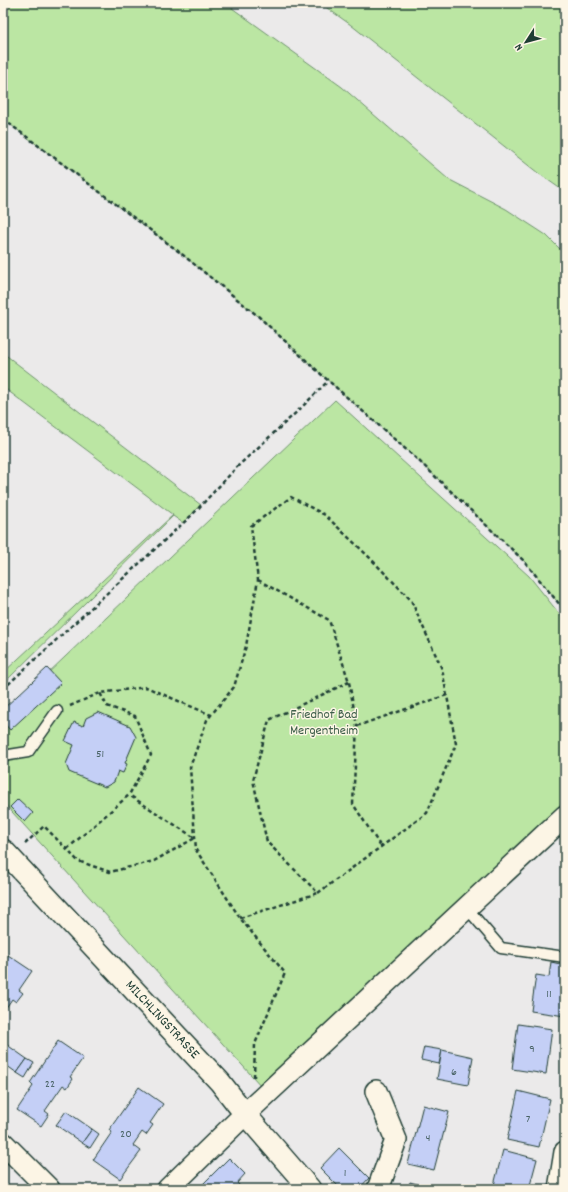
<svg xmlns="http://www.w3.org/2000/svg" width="568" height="1192" font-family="Dekko,sans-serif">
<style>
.green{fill:#bbe6a3;stroke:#6d926c}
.building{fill:#c4cff6;stroke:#1f3d34}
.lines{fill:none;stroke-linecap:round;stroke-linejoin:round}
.service-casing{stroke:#1f3d34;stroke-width:13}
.minor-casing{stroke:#1f3d34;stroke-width:24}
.path{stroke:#1f3d34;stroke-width:2.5;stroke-dasharray:4 3;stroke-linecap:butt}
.service{stroke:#fcf5e5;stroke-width:10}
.minor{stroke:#fcf5e5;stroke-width:21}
.labels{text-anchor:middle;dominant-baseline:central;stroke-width:3;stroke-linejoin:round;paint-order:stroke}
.number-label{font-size:12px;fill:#486264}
.park-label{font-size:14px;fill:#3e5f4a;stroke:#fcf5e5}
.street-label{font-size:14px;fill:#1f3d34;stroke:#fcf5e5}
</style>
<rect width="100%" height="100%" fill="#ebeaea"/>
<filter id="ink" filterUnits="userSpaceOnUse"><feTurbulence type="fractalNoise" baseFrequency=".025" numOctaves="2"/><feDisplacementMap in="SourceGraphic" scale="8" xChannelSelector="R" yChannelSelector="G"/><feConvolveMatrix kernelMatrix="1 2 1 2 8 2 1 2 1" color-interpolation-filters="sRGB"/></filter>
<g filter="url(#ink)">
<g class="green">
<polygon points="3,3 225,3 342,87 448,179 506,209 546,235 565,254 565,611 524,561 419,461 323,376 258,316 178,251 3,119"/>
<polygon points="320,3 565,3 565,192 538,173 351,25"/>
<polygon points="3,353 201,505 183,523 173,516 3,684 3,673 173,515 3,387"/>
<polygon points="335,400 529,576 565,621 565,807 262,1087 3,802 3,716"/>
</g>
<g class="building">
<polygon points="47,668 61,683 10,730 3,722 3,709"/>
<polygon points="98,712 130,726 136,737 125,763 127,764 123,773 118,771 114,782 105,787 69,772 66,764 74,745 65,741 74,722 83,726 86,718"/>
<polygon points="18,799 33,813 25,822 10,807"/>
<polygon points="8,955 32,971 19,990 23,993 16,1002 12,999 3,1012 3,962"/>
<polygon points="551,962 565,965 565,1016 531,1011 536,975 549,977"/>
<polygon points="518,1024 552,1029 546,1074 512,1069"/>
<polygon points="58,1041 83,1058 70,1077 73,1079 67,1088 63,1085 45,1111 49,1114 41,1126 17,1110 33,1086 30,1083"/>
<polygon points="3,1042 27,1059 17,1073 3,1063"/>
<polygon points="424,1047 442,1050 439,1064 421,1060"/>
<polygon points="442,1050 473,1057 468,1085 437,1079"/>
<polygon points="27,1059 34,1063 25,1078 17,1073"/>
<polygon points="139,1087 163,1104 150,1123 153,1125 146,1135 142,1132 133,1145 141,1151 120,1179 93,1160 112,1132 109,1130"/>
<polygon points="518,1091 550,1099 539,1147 507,1140"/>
<polygon points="423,1105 449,1112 434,1170 408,1164"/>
<polygon points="66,1111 92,1129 82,1143 56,1125"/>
<polygon points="92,1129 99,1134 90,1148 82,1143"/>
<polygon points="339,1148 369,1178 359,1189 341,1189 320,1168"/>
<polygon points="503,1150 537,1159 529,1189 493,1189"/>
<polygon points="229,1158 245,1174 237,1183 243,1189 198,1189"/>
<polygon points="410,1182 434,1189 408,1189"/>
</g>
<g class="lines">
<defs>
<g id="service">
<polyline points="3,756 28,752 57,711"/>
<polyline points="466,907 501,948 565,957"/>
</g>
<g id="minor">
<polyline points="3,850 220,1082 245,1114 168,1189"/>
<polyline points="376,1091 396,1140 378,1189"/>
<polyline points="3,1143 49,1189"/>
<polyline points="310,1189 245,1114 565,816"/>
<polyline points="559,1189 565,1152"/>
</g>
</defs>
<use href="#service" class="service-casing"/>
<use href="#minor" class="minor-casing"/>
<g class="path">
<polyline points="3,119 178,251 258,316 323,376 419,461 524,561 565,611"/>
<polyline points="258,580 329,620 349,682 357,726 353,804 381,847"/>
<polyline points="3,689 193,514 238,466 301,408 328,381"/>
<polyline points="70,706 100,693 146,687 211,715"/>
<polyline points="357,726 447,695"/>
<polyline points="25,844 44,826 78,861 110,872 154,861 195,838 129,795"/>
<polyline points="67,849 129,795 151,755 135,716 107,706 100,693"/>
<polyline points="240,918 318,893"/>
<polyline points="254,1077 255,1044 285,973 240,918 196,850 193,810 190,767 207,720 234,687 246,646 258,580 251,526 291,497 325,515 367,555 411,600 442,669 456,744 427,813 318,893 267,842 253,780 269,720 349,682"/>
</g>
<use href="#service" class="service"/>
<use href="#minor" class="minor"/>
</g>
</g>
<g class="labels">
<g class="number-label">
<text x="100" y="754">51</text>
<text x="549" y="994">11</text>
<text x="532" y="1049">9</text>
<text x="454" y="1072">6</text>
<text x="50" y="1084">22</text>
<text x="528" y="1119">7</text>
<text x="126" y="1134">20</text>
<text x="428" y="1138">4</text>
<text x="345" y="1173">1</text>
</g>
<g class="park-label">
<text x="324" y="715">Friedhof Bad<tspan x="324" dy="16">Mergentheim</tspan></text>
</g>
<g class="street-label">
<text transform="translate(162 1020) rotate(47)">MILCHLINGSTRASSE</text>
</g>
</g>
<rect width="568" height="1192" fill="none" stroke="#fcf5e5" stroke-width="16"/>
<rect x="8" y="8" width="552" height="1176" fill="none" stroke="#1f3d34" stroke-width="1.5" filter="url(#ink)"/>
<g transform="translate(526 42) rotate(234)" stroke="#fcf5e5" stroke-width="3" paint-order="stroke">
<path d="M0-3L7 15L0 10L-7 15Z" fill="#1f3d34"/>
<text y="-6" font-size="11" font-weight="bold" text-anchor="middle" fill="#1f3d34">N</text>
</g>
</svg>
